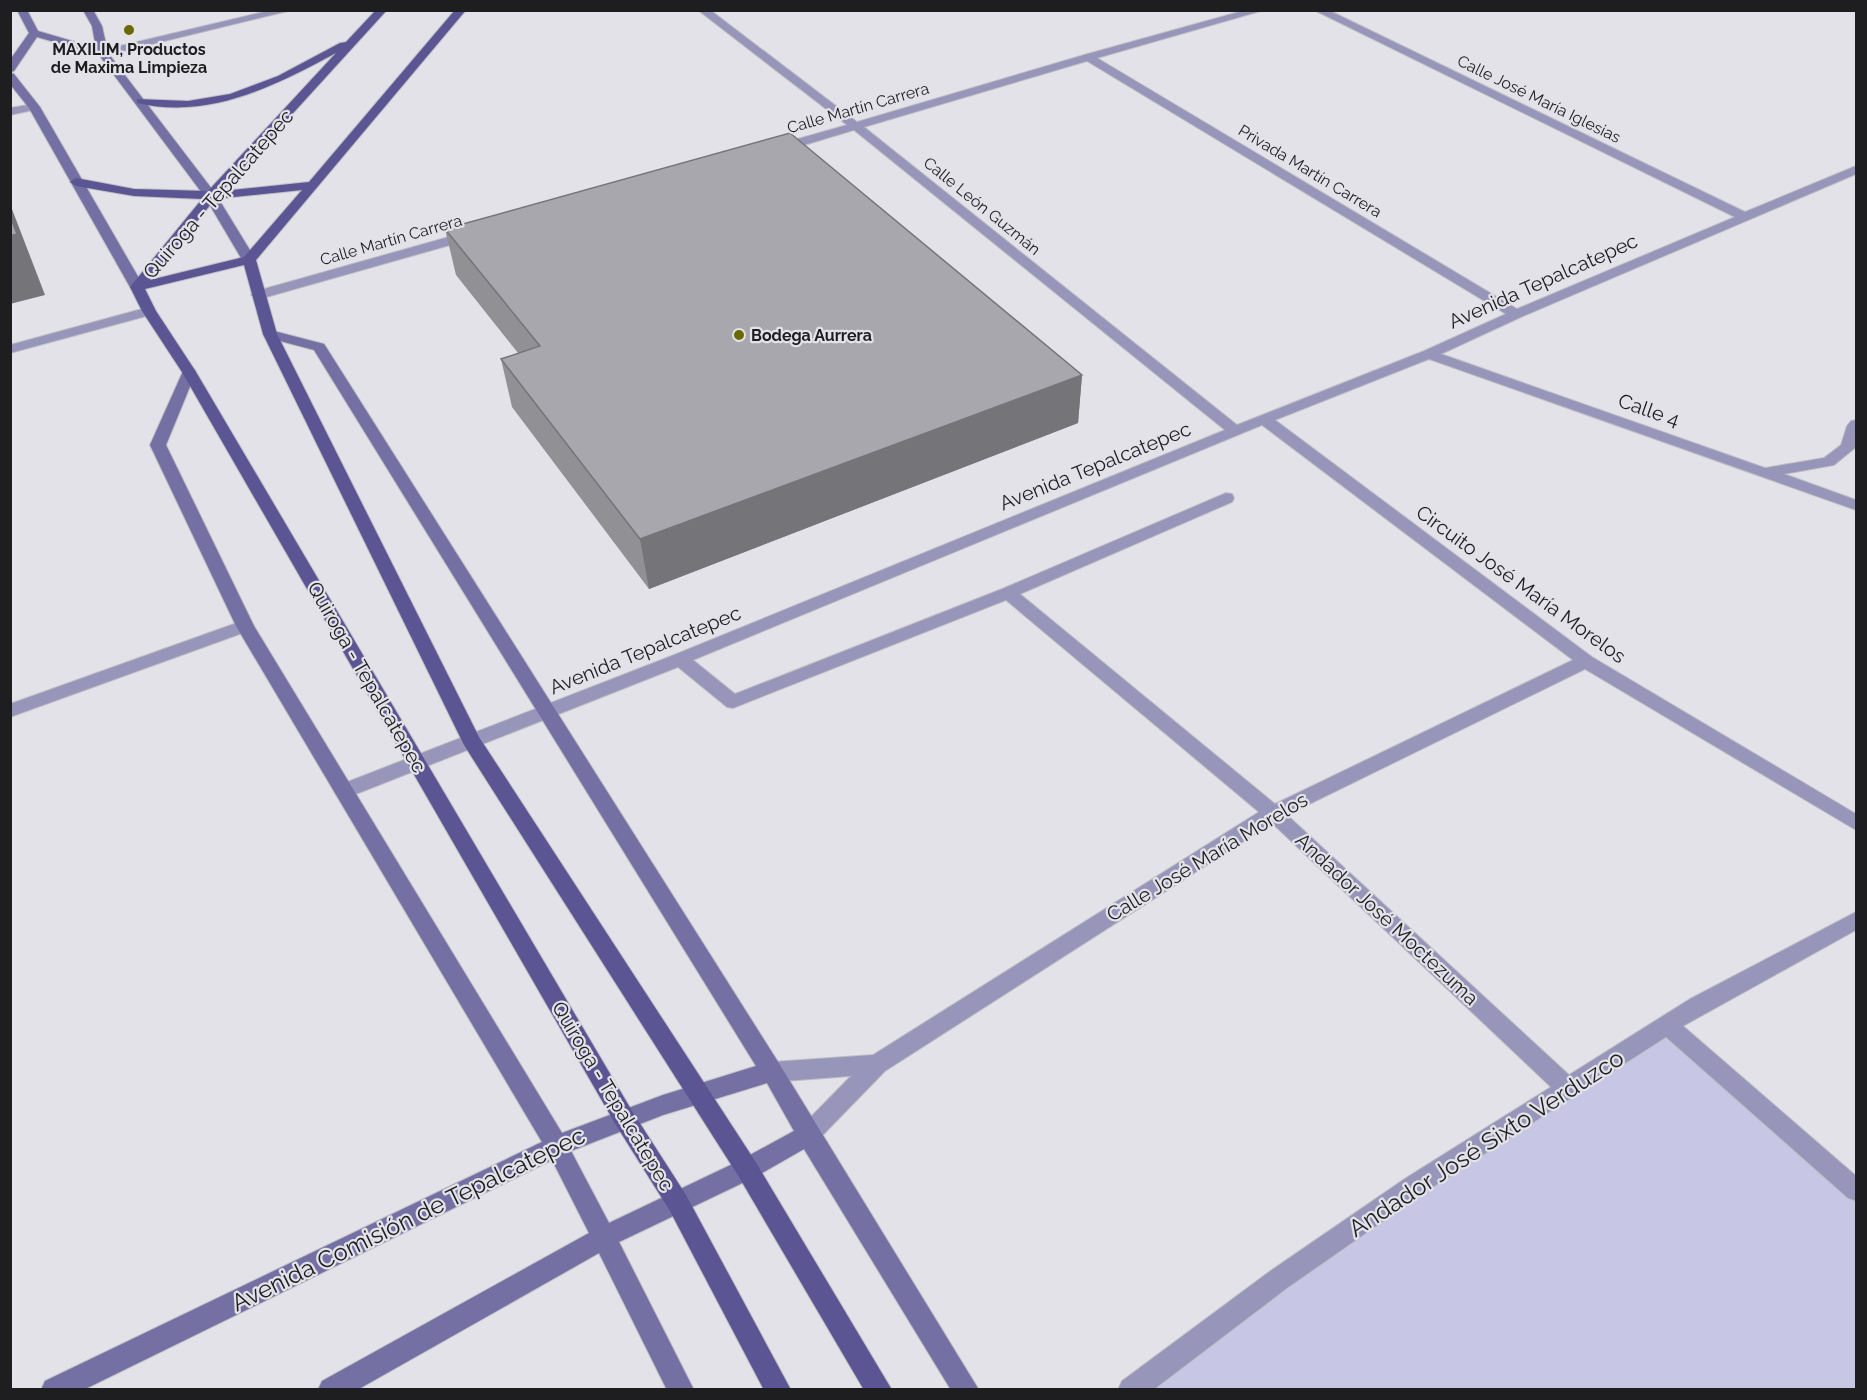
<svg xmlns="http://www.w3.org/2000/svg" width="1867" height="1400" font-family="Raleway,sans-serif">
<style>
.green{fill:#c7c6e5}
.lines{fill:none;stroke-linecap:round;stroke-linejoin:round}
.street-casing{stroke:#bfbfc4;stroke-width:2}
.secondary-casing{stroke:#bfbfc4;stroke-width:2}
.primary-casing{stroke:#bfbfc4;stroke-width:2}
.street{fill:#9796ba;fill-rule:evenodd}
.secondary{fill:#7470a4;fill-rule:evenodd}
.primary{fill:#5b5594;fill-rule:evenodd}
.wall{fill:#909095}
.shaded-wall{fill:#757579}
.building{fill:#a7a7ad;stroke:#757579;stroke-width:1.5}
.poi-dot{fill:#6c6800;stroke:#e2e2e8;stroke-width:2}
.labels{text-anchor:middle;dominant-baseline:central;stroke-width:4.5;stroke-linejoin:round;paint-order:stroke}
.far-poi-label{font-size:16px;font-weight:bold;fill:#1e1d20;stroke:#e2e2e8}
.far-street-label{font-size:16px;fill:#1e1d20;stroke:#e2e2e8}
.street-label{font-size:20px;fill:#1e1d20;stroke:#e2e2e8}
.near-street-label{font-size:24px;fill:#1e1d20;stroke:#e2e2e8}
</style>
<rect width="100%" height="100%" fill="#e2e2e8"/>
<polygon class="green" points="1668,1033 1856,1198 1856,1389 1147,1390 1418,1194"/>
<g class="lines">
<defs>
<g id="street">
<polygon points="272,10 292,10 103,56 98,53 103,50"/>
<path d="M698,10H710L857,122L1084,55L1246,10H1264L1097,58L1517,309L1735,217L1314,10H1328L1745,212L1856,166V174L1521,317L1441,354L1765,468L1824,458L1841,445L1847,426L1851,421L1856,420V447L1834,465L1784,474L1856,500V510L1429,359L1275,420L1592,657L1856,814V830L1585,669L1287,815L1569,1075L1690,999L1856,912V930L1683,1026L1856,1176V1201L1848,1198L1666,1037L1422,1194L1287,1288L1153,1390H1118L1122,1381L1269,1272L1406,1178L1551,1087L1272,823L885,1071L816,1142L808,1145L800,1142L797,1135L800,1128L851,1076L772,1082L764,1079L761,1072L764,1065L772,1062L873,1055L1259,812L1006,600L733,708L727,707L678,667L351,796L344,798L337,796L334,791L337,786L674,655L1225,430L854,130L781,152H773V146L847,125ZM1087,61L1506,314L1424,351L1237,425L864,127ZM1262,425L1573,660L1275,804L1020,594L1232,502L1234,498L1232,494L1226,493L1002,589L735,694L693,660Z"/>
<polygon points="34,104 38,105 38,109 10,115 10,108"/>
<polygon points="470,231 476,235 475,238 263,298 258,299 251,295 253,292"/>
<polygon points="149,307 156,311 154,314 10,353 10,345"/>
<polygon points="245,620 251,622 254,626 251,630 10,717 10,704"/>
</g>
<g id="secondary">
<polygon points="17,10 27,10 38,31 96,48 92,26 83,10 93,10 102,26 108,53 215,193 256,260 254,263 244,263 205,197 99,55 37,37 14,71 10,72 10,60 29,33"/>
<polygon points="10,73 14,74 40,107 144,287 142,290 132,290 130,287 29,108 10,84"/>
<path d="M270,330L324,344L326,347L780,1065L979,1390H951L804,1149L755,1177L619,1242L694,1390H667L599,1253L357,1390H318L322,1381L589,1233L552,1160L83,1390H41L45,1381L542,1142L236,626L150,445L184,369H194L196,372L166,445L254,626L562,1133L663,1095L756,1066L314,350L265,337L263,334L265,331ZM767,1083L794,1131L739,1161L609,1223L571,1151L663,1115Z"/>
</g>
<path id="primary" d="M376,10H387L222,191L309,182L455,10H466L256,260L277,334L479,737L755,1161L892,1390H864L739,1177L464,745L263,334L244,265L145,289L156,311L196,372L632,1111L686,1195L791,1390H764L670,1211L616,1125L182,372L142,311L130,287L202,199L134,196L76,186L70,182L76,178L134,189L208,191L336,53C274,86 210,120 137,103V99L188,101L230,94L278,76L340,43L346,42ZM302,190L244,257L150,280L215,199Z"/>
</defs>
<use href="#street" class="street-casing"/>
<use href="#secondary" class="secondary-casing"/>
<use href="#primary" class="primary-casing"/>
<use href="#street" class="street"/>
<use href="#secondary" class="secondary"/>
<use href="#primary" class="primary"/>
</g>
<polygon class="wall" points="445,229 1082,375 1078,423 649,589 512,407 501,359 518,353 456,275"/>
<g class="shaded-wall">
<polygon points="10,204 45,295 10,304"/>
<polygon points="1082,375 1078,423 649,589 640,539"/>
</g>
<g class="building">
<polygon points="790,133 1082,375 640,539 501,359 540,346 445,229"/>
<polygon points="10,216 17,234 10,236"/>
</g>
<g class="poi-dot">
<circle cx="129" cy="30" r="6"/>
<circle cx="739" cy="335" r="6"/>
</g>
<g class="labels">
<g class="far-poi-label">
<text x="129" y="49">MAXILIM, Productos<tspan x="129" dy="18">de Maxima Limpieza</tspan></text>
<text x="751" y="335" text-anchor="start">Bodega Aurrera</text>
</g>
<g class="far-street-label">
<text transform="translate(1539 99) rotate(26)">Calle José María Iglesias</text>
<text transform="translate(858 108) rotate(-16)">Calle Martín Carrera</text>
<text transform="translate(1310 171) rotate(31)">Privada Martín Carrera</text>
<text transform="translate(982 206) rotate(39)">Calle León Guzmán</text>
<text transform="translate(391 240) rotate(-16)">Calle Martín Carrera</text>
</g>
<g class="street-label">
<text transform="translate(218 194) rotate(-49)">Quiroga - Tepalcatepec</text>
<text transform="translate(1543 281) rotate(-24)">Avenida Tepalcatepec</text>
<text transform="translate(1649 410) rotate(19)">Calle 4</text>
<text transform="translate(1095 466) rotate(-22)">Avenida Tepalcatepec</text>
<text transform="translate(1521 584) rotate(36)">Circuito José María Morelos</text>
<text transform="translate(645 650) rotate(-22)">Avenida Tepalcatepec</text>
<text transform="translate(367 677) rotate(60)">Quiroga - Tepalcatepec</text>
<text transform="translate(1207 857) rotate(-31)">Calle José María Morelos</text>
<text transform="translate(1387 919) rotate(43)">Andador José Moctezuma</text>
<text transform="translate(613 1096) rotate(59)">Quiroga - Tepalcatepec</text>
</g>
<g class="near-street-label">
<text transform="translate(1486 1143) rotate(-33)">Andador José Sixto Verduzco</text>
<text transform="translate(408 1219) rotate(-26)">Avenida Comisión de Tepalcatepec</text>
</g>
</g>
<rect width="1867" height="1400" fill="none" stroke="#1e1d20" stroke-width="24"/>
</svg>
